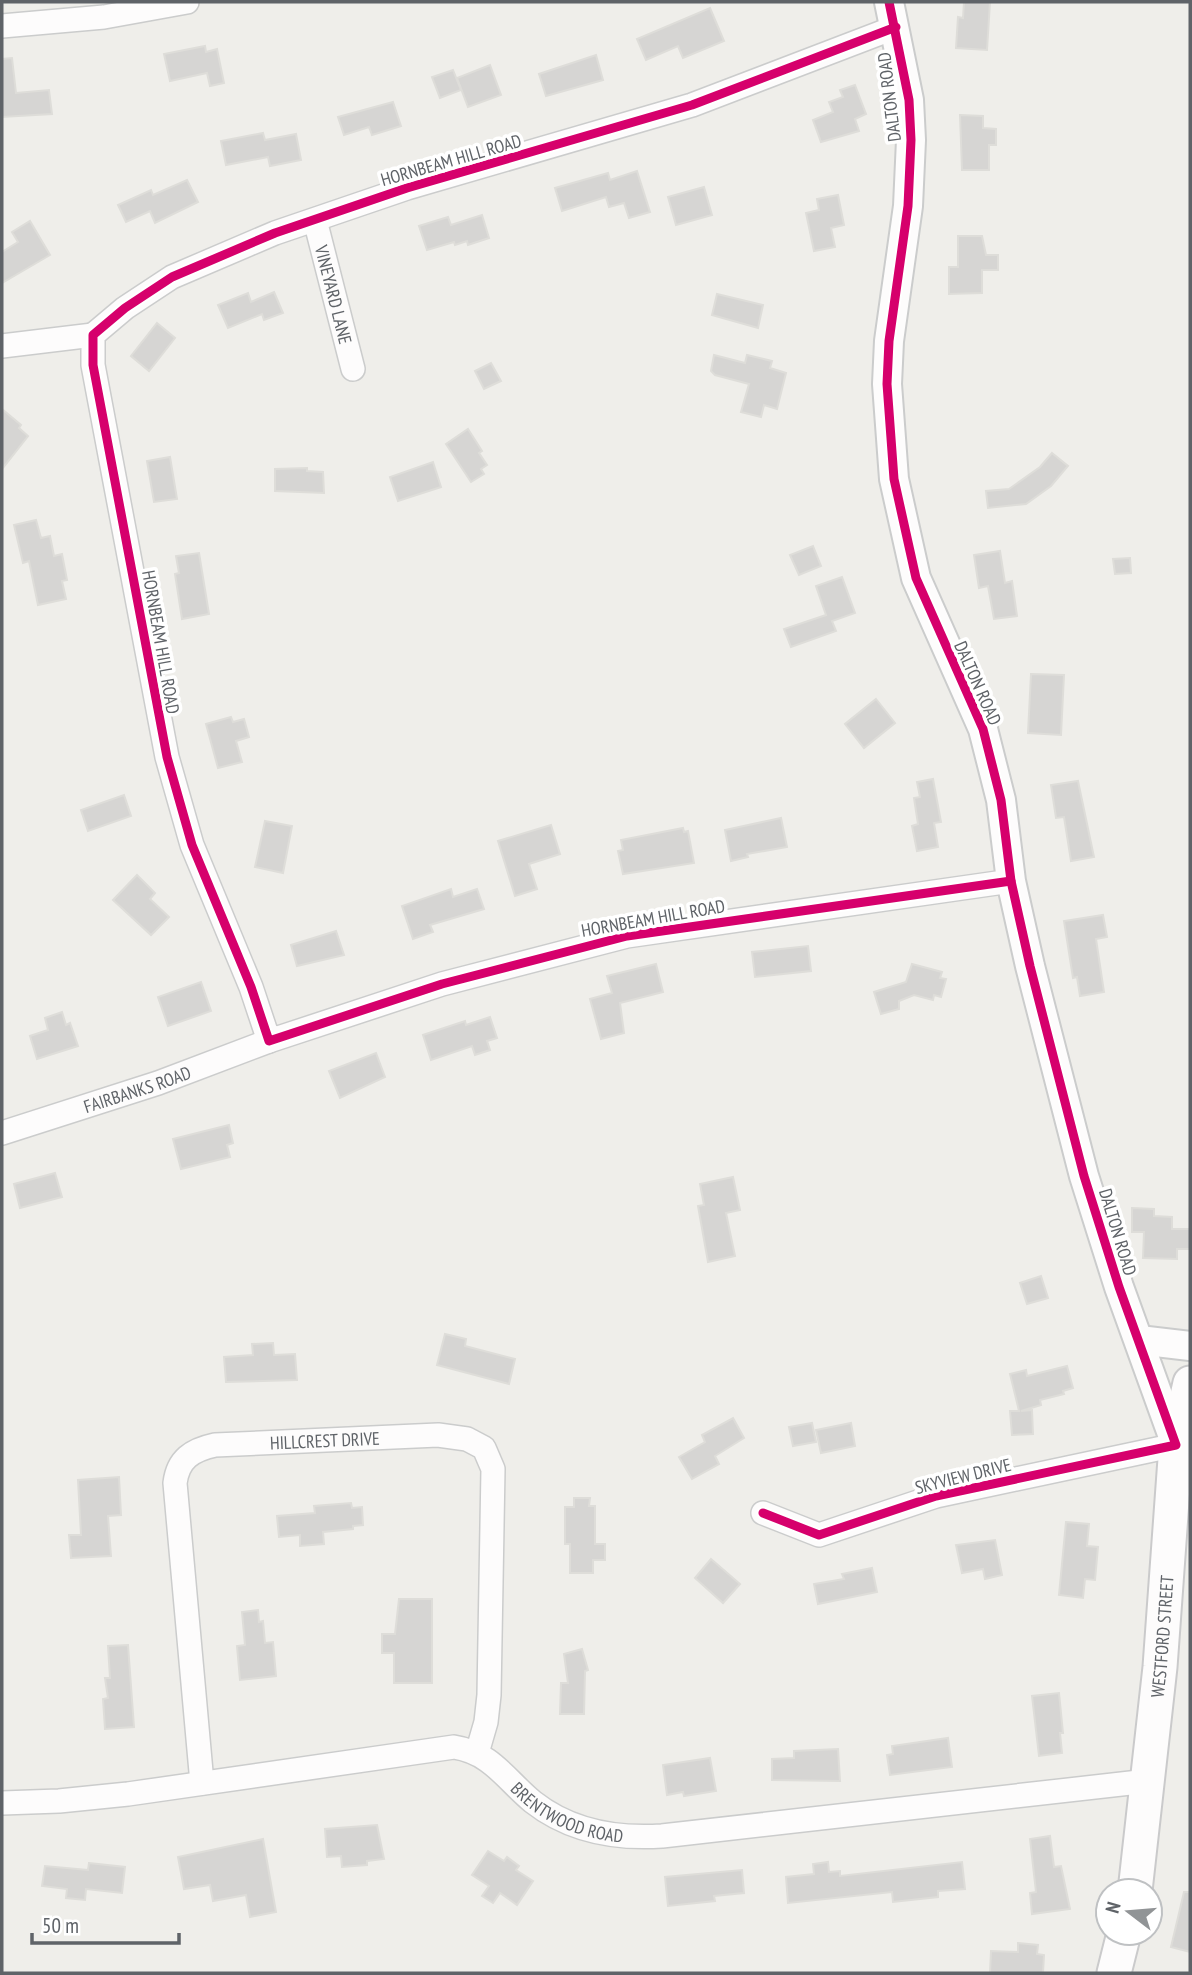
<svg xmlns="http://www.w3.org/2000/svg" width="1192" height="1975" font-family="'PT Sans Narrow',sans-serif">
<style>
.building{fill:#d6d5d3;stroke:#deddd9;stroke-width:2}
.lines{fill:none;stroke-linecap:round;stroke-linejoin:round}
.minor-casing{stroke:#cbcccc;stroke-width:26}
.tertiary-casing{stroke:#cbcccc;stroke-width:32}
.secondary-casing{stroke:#cacacb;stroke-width:37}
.minor{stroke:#fdfcfc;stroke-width:23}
.tertiary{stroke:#fdfcfc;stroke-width:28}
.secondary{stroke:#fdfcfc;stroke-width:33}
.cycleway-casing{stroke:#fff;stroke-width:13}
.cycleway{stroke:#d6006c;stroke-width:9}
.labels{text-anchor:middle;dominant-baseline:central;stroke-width:7;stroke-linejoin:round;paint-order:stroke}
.street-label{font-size:18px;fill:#5f6368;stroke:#fff}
</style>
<rect width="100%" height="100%" fill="#efeeea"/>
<g class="building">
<polygon points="964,2 990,2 987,50 956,48 958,17 963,18"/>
<polygon points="710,8 724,41 683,58 678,46 646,60 637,39"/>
<polygon points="205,46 206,52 217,49 224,83 210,86 207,73 170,81 164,54"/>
<polygon points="596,55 603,80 546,96 539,74"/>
<polygon points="12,58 16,93 49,90 52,114 2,117 2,59"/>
<polygon points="490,65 501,95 468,107 457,78"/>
<polygon points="453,70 461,90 440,98 432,77"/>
<polygon points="855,85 866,114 855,119 859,131 821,142 813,120 833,112 829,102 843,97 840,90"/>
<polygon points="393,102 401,126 372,135 369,127 344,135 338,117"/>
<polygon points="960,115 983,116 983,128 996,129 996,145 989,145 989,170 962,170"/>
<polygon points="263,133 265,140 296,134 301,160 270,166 268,157 226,165 221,141"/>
<polygon points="637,171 650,212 629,218 624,203 609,207 606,197 562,211 555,188 608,173 610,180"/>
<polygon points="187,180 198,202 155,223 150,211 126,222 118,205 151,190 153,195"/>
<polygon points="704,187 712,215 676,225 668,197"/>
<polygon points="838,195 844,225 831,228 835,247 814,251 806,213 819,210 817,199"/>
<polygon points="482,215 489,238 468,245 467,241 455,245 454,242 427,250 419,226 448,217 451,225"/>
<polygon points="30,221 50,255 2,283 2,252 18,242 12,232"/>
<polygon points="958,236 982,236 986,255 998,255 998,270 982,270 982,293 949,294 949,267 958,267"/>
<polygon points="274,292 283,313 264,320 262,314 228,328 218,305 248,293 251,302"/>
<polygon points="717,294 763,305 758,328 712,315"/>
<polygon points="157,323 175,338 149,371 131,356"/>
<polygon points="714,355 745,363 747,355 772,361 770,368 786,373 777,409 764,405 761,417 741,412 749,384 715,375 711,371"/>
<polygon points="491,363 501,381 484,389 475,371"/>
<polygon points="2,409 21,425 19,428 28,436 2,469"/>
<polygon points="468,429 482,451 479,453 487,465 481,469 484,474 471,482 446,444"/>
<polygon points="1052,453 1068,466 1051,486 1026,504 988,508 986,491 1009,489 1040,467"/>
<polygon points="170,457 177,499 154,502 147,461"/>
<polygon points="433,462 441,487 398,501 390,477"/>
<polygon points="307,468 307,471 323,472 324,493 275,491 275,469"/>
<polygon points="36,520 41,538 50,536 54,556 62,554 67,580 62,581 66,599 38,605 29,561 23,563 14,525"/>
<polygon points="813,546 821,566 799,575 790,555"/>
<polygon points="1000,551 1005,583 1012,581 1017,616 994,619 988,586 979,588 974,555"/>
<polygon points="199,553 209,614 182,619 175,574 179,573 176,556"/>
<polygon points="1130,558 1131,573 1115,574 1113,559"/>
<polygon points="842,577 855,613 832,621 836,631 791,647 784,629 826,615 816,586"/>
<polygon points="1031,674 1064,675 1061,735 1028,733"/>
<polygon points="876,699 895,723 864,748 845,724"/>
<polygon points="231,717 233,722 244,719 249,737 236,741 242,762 218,768 206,724"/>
<polygon points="933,779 941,822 934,823 938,847 917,851 912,826 918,824 914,798 920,797 917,782"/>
<polygon points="1078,781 1094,857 1071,861 1064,817 1056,818 1051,785"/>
<polygon points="124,795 131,816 88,831 81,810"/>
<polygon points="781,818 787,847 747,854 748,857 731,861 725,830"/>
<polygon points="265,821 292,826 283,873 255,867"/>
<polygon points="551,825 560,854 529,864 537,889 515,896 498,841"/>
<polygon points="683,828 684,832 688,831 694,863 623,874 618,851 623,850 621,840"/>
<polygon points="137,875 155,893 150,899 169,917 151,935 113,900"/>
<polygon points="451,889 453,897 477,889 484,909 430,925 433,932 413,939 402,906"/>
<polygon points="1103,915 1107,937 1096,939 1104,992 1080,996 1077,977 1073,978 1064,921"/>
<polygon points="336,931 344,955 297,966 291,945"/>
<polygon points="808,946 811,971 755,977 752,952"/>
<polygon points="656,964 663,992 620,1003 624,1033 601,1039 590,999 612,993 607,976"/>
<polygon points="912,964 942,972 940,978 946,979 941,997 934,995 933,1000 914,995 899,1001 899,1009 881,1014 874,992 906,982"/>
<polygon points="201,982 211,1011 168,1026 158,997"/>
<polygon points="62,1012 66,1025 70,1023 78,1046 37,1059 30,1036 48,1030 45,1018"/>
<polygon points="490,1017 497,1038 487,1041 490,1050 475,1055 472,1046 431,1060 423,1035 465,1021 466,1025"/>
<polygon points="376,1053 385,1077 340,1098 329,1071"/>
<polygon points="229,1125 233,1143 227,1145 230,1157 181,1169 173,1139"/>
<polygon points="55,1173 62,1197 20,1208 14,1184"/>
<polygon points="733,1177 740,1210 726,1213 735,1256 708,1262 698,1206 704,1205 700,1184"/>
<polygon points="1132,1208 1154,1209 1154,1216 1172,1217 1172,1229 1190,1229 1190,1249 1177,1249 1177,1259 1143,1258 1144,1232 1132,1232"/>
<polygon points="1041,1276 1048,1298 1027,1304 1020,1283"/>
<polygon points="445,1334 466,1339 465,1346 515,1359 509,1384 437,1365"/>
<polygon points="273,1343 274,1355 295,1354 297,1380 226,1382 224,1357 253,1355 252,1344"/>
<polygon points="1067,1366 1073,1388 1063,1391 1064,1394 1040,1400 1041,1405 1021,1411 1032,1410 1033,1434 1012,1435 1010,1411 1019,1411 1010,1374 1026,1370 1027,1376"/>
<polygon points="733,1418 744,1438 715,1456 719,1464 692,1479 679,1457 705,1442 702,1435"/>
<polygon points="812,1423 816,1442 793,1446 789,1427"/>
<polygon points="851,1423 855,1446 821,1453 816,1430"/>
<polygon points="119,1477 121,1515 108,1516 111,1556 71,1558 69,1535 81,1535 78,1480"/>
<polygon points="574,1498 590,1498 589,1506 595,1506 595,1544 605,1544 605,1560 593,1560 593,1573 570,1573 570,1544 565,1544 565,1507 574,1507"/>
<polygon points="351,1503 352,1508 362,1507 363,1525 353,1526 353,1529 323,1532 324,1544 300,1546 300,1535 279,1537 277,1516 315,1513 314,1506"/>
<polygon points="1066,1522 1089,1524 1087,1546 1098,1547 1095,1580 1085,1579 1083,1598 1059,1595"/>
<polygon points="995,1540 1002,1575 985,1579 983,1569 962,1573 956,1545"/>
<polygon points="711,1559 740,1584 723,1603 695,1578"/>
<polygon points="872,1568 877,1592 818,1604 814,1584 844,1579 842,1574"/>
<polygon points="399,1599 432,1599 432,1683 394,1683 394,1653 382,1653 382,1634 395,1634"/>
<polygon points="258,1610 259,1622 263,1621 265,1643 273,1642 276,1676 240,1680 237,1646 245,1645 242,1612"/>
<polygon points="128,1645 134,1727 105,1729 103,1699 108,1698 105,1678 110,1678 108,1646"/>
<polygon points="582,1649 588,1670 585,1671 584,1714 560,1714 561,1683 568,1683 564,1654"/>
<polygon points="1059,1693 1063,1733 1060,1733 1062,1753 1039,1756 1032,1696"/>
<polygon points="948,1738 952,1767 890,1775 887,1755 893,1754 892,1746"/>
<polygon points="838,1749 840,1781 772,1780 772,1759 794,1758 794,1751"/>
<polygon points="710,1758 716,1791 684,1796 683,1792 667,1795 663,1765"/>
<polygon points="377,1825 384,1859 367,1861 367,1865 342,1867 341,1856 327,1857 325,1829"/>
<polygon points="1050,1836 1054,1867 1061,1866 1070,1909 1032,1914 1030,1893 1036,1892 1030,1839"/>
<polygon points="263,1839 276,1912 250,1917 246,1895 213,1901 210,1885 184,1889 178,1857"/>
<polygon points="488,1851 504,1861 507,1857 519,1866 516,1870 533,1881 517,1905 500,1893 493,1903 482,1896 489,1886 472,1875"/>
<polygon points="828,1862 829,1872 840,1871 840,1876 962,1862 965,1889 938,1891 938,1897 893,1902 892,1892 788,1903 786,1877 814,1874 813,1864"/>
<polygon points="89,1863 125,1867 122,1893 86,1889 85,1900 66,1898 67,1889 42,1886 45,1866 88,1870"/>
<polygon points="742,1870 744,1893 714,1896 715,1901 668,1906 665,1877"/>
<polygon points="1184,1892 1190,1892 1190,1952 1171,1947"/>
<polygon points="1018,1943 1038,1945 1037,1954 1044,1955 1043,1973 990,1973 991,1951 1018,1952"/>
</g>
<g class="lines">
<defs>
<g id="minor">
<polyline points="2,26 104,17 187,2"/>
<polyline points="896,27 692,105 407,188 275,233 172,277 125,308 93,335 93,365 167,757 192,845 251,987 269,1041 442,984 627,936 1011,881"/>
<path id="s1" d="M315,220L353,369"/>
<polyline points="2,346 93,335"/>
<path id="s2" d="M2,1133L158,1083L269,1041"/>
<polyline points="763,1513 819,1535 936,1496 1176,1445"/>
<path id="s3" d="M202,1783L175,1483C178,1459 192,1450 215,1445L438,1435L467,1439L484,1448L493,1469L489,1695L486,1722L477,1753"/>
<path id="s4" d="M2,1803L59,1801L128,1794L454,1747C492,1753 506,1780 533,1802C570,1831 617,1839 662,1836L1148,1781"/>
</g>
<g id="tertiary">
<polyline points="889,2 909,100 911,140 908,206 889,341 887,384 894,479 916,578 983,729 1001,800 1011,881 1030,966 1084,1176 1119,1287 1176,1445"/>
<polyline points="1139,1340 1190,1346"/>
</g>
<g id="secondary">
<path id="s5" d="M1135,1891L1160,1667L1176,1445L1190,1383"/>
<polyline points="1114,1973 1124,1933"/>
</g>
</defs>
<use href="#minor" class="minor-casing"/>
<use href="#tertiary" class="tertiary-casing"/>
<use href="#secondary" class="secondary-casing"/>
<use href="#minor" class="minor"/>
<use href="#tertiary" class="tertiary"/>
<use href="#secondary" class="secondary"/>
<defs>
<g id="cycleway">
<polyline points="896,27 692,105 407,188 275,233 172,277 125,308 93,335 93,365 167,757 192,845 251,987 269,1041 442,984 627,936 1011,881"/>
<polyline points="763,1513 819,1535 936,1496 1176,1445 1119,1287 1084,1176 1030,966 1011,881 1001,800 983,729 916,578 894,479 887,384 889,341 908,206 911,140 909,100 889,2"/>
</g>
</defs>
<use href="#cycleway" class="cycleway-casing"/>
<use href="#cycleway" class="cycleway"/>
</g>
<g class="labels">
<g class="street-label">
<text transform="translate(889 97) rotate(-97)">DALTON ROAD</text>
<text transform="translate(451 160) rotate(-16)">HORNBEAM HILL ROAD</text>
<text stroke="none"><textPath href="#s1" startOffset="77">VINEYARD LANE</textPath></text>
<text transform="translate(161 642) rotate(80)">HORNBEAM HILL ROAD</text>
<text transform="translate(978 683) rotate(66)">DALTON ROAD</text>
<text transform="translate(653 918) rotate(-10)">HORNBEAM HILL ROAD</text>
<text stroke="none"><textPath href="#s2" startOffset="142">FAIRBANKS ROAD</textPath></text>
<text transform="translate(1118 1232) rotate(73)">DALTON ROAD</text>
<text stroke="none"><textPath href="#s3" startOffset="471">HILLCREST DRIVE</textPath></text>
<text transform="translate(963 1476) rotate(-14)">SKYVIEW DRIVE</text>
<text stroke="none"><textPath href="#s5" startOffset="256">WESTFORD STREET</textPath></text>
<text stroke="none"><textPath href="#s4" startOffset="590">BRENTWOOD ROAD</textPath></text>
</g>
</g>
<rect width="1192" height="1975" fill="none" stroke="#5f6368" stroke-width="7"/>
<g transform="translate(1129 1912) rotate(286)"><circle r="33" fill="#ffffff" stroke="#bfc1c3" stroke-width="2"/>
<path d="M0-5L12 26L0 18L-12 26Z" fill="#919496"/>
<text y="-10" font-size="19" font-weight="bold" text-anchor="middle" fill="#5f6368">N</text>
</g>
<path d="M32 1933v10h147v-10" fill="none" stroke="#5f6368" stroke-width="3.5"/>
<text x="42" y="1933" font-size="21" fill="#5f6368" stroke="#ffffff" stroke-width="5" paint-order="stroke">50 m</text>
</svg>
